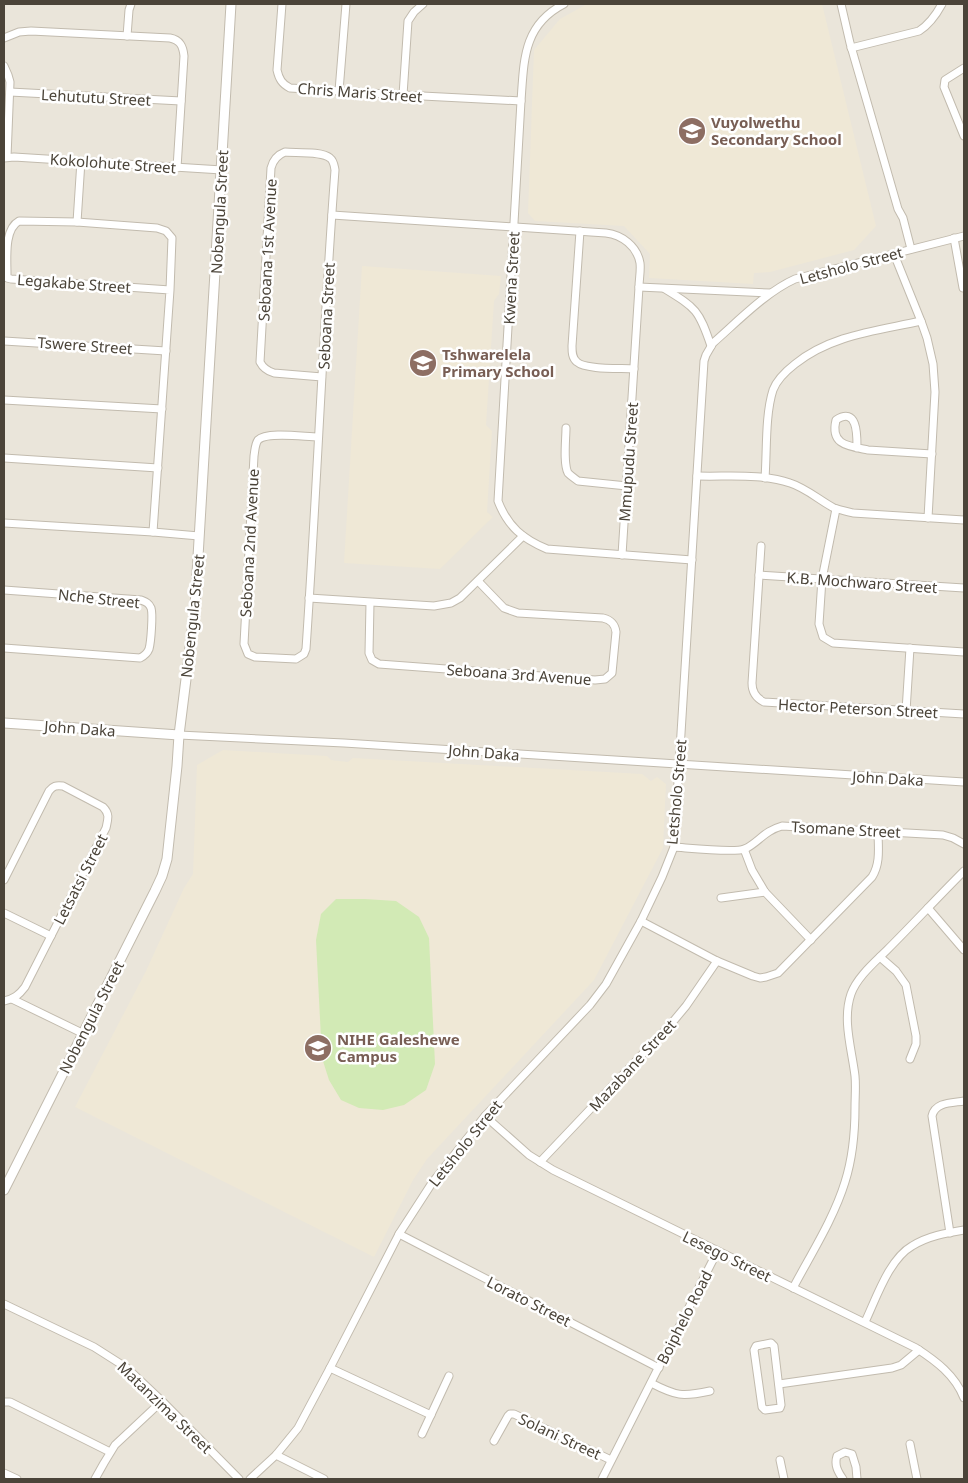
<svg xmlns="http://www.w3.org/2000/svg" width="968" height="1483" font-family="'Noto Sans',sans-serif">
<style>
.residential{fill:#eae5da}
.education{fill:#efe8d6}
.green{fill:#d2eab5}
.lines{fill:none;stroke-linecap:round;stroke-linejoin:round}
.minor-casing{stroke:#c2bbae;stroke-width:9}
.tertiary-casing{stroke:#c2bbae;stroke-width:11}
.minor{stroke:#fff;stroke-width:7}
.tertiary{stroke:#fff;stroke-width:9}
.labels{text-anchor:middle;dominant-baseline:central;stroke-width:5;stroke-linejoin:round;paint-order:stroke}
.street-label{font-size:15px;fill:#4b4439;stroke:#fff}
.education-label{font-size:15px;font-weight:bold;fill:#785e54;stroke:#fff;text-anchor:start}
</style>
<rect width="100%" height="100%" fill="#f6f3ec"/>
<rect class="residential" x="4" y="4" width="960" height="1475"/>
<g class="education">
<polygon points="587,4 822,4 876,226 854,250 770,272 754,273 753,284 649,278 650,254 624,226 535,221 528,213 534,50 560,19"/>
<polygon points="362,266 501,276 499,294 494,301 486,425 492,431 487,512 493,517 440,569 344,563"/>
<polygon points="223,750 327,756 331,760 348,762 353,758 642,774 651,781 657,777 666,784 663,848 594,980 427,1159 413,1180 374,1257 75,1107 146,971 184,888 193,874 197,765"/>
</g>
<polygon class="green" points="336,899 365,899 396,901 419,917 429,938 435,1064 426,1090 404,1105 383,1110 359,1108 341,1100 329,1080 322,1058 316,940 321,914"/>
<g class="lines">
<defs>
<g id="minor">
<path d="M282,4L277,70C279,79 282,84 290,88L403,95L521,101"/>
<path d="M564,4C523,25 524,60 521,101L498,501C508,527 523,539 547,549L692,560"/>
<polyline points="841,4 850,43 898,209 903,218 911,249"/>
<polyline points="127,36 129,10 131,4"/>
<path d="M4,38L19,32L31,31L170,38C180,40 183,46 184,56L177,168"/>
<path d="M851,48L919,31C930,24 936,15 942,4"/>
<polyline points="4,66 8,75 10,82 7,157"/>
<polyline points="964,68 945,80 944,87 964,136"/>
<polyline points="339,91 346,4"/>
<polyline points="10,92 181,101"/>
<polyline points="403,95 408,21 414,12 423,4"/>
<polyline points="4,158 14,157 222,170"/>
<path d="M332,215L606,233C622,235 637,246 640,263C641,271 639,279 639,287L622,555"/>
<polyline points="77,222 81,161"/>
<path d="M580,231L572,346C572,352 572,358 577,362C586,370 621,368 634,369"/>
<polyline points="954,238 963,288"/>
<polyline points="894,254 921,321 927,338 933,364 935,392 928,518"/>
<polyline points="639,287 770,293"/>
<path d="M665,289C696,308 699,310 711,346"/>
<polyline points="4,341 166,351"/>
<polyline points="4,400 162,409"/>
<path d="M566,428C566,439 563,463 568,473C571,476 574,478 578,481L627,486"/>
<path d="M318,437C305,437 267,431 258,440C255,444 255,450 254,456L244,644L248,654L255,657L296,659L304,654L306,649C317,489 323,329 335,170C334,165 334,161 330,158C322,151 296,153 285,152C277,155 273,160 271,168L260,362C263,368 267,371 274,373L322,377"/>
<path d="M857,448C857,436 858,406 836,420C830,445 848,446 868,450L932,454"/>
<polyline points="4,458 158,468"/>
<path d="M697,476C727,477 761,473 790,483C806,488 819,500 834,508C840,510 846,511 853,513L964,520"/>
<path d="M765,478C767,451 765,415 773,390C777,379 786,371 795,364C831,335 876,331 921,321"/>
<polyline points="836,509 822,579 819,624 823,637 833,643 964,652"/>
<polyline points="4,523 153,532 199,536"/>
<path d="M153,532L170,290L172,238L166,231L157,228L77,222L19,221C4,229 7,258 7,274V278L11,279L170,290"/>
<path d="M761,546L752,683C752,692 756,698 764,702L964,714"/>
<polyline points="759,575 964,588"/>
<path d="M4,590L141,600C146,602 149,603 151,608C153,614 151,642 149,649C147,654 144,656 140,658L4,648"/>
<polyline points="309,598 434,606 451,603 460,598 523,536"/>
<path d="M370,603L369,653L372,660L379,664L595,680L605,679L612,673L616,632C615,624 611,620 603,618L518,613L504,608L478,581"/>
<polyline points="906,711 910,648"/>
<polyline points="179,735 344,743 964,782"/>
<path d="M674,847C689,848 733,853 745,849C759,842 764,831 782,826L943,835L953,838L964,844"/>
<polyline points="744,849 752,870 765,892 811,940"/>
<path d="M4,880L49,791C53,786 56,785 63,786L103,807C110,814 108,819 106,828L25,987C19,995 14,999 4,1001"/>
<polyline points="721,898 765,892"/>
<polyline points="928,908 964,950"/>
<polyline points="4,913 51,936"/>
<path d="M641,921L717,961L753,976L760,978L766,977L778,973L872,877C881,863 878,846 878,831"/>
<polyline points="880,957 896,971 906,985 916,1036 916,1044 910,1059"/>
<polyline points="12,999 82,1033"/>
<path d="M485,1116L529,1155L553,1170L916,1348C936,1361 955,1375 964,1398"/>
<polyline points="540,1162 671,1024 686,1006 717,961"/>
<path d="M950,1233L932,1116C935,1102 952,1103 964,1101"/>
<polyline points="399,1234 659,1368"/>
<path d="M793,1288C811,1254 834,1218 845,1182C852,1160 855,1130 855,1107C855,1097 856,1086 855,1076C852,1050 842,1020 851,994C857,977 875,962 887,950C913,924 938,897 964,871"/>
<polyline points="4,1304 94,1347 127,1368 162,1401 239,1479"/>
<path d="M865,1322C876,1299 889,1259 912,1246C928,1236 946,1233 964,1230"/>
<polygon points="771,1343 774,1346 781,1405 780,1408 765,1410 762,1407 754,1350 756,1346"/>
<polyline points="330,1368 431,1415"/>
<path d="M651,1383C676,1396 682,1397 710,1391"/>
<polyline points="779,1384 892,1368 901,1365 919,1350"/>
<polyline points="4,1402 10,1402 110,1452"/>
<polyline points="422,1434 449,1376"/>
<polyline points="494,1441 508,1416 510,1414 514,1414 611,1460"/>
<polyline points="910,1444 917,1479"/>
<polyline points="276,1455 324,1479"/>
<polyline points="780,1460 784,1479"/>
<polyline points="4,1473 17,1479"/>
<polyline points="95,1479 104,1463 115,1445 162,1401"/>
<path d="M250,1479L276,1455L298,1428L330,1368L399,1234L432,1183L485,1116L590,1005L606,984L641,921L662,877L674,847L700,425L704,361L706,355L713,343C737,322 766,292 795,279L964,236"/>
<polyline points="602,1479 717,1252"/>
<path d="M843,1479C838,1472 834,1465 837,1456L845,1452L852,1454L856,1467L857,1479"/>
</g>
<g id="tertiary">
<polyline points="4,723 179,735"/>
<polyline points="4,1190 155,891 162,876 167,859 177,766 179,735 195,607 231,4"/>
</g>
</defs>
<use href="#minor" class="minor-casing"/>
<use href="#tertiary" class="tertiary-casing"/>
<use href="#minor" class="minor"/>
<use href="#tertiary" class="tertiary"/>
</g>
<defs>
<symbol id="school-disc" viewBox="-11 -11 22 22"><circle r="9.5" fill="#8d6e63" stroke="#fff"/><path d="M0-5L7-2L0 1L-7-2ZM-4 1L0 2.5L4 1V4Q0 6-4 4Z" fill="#fff"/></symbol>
<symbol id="university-disc" viewBox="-11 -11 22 22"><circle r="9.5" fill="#8d6e63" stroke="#fff"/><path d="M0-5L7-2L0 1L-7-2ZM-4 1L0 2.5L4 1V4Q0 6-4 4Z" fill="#fff"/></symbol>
</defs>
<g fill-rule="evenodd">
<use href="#school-disc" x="676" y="115" width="32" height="32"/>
<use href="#school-disc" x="407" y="347" width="32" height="32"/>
<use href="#university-disc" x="302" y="1032" width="32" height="32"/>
</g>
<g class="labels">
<g class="street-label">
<text transform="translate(360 92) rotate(4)">Chris Maris Street</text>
<text transform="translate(96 97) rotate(3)">Lehututu Street</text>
<text transform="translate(113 163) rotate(4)">Kokolohute Street</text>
<text transform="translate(219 212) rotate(-87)">Nobengula Street</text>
<text transform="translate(267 250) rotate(-87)">Seboana 1st Avenue</text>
<text transform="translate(851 265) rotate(-15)">Letsholo Street</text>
<text transform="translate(511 278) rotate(-87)">Kwena Street</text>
<text transform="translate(74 283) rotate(4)">Legakabe Street</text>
<text transform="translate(326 316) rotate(-87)">Seboana Street</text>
<text transform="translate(85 345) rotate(4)">Tswere Street</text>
<text transform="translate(628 462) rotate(-86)">Mmupudu Street</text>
<text transform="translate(249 543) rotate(-87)">Seboana 2nd Avenue</text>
<text transform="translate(862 582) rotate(4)">K.B. Mochwaro Street</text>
<text transform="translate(99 598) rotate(6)">Nche Street</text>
<text transform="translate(192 616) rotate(-84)">Nobengula Street</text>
<text transform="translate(519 674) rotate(4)">Seboana 3rd Avenue</text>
<text transform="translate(858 708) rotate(3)">Hector Peterson Street</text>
<text transform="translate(80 728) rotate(4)">John Daka</text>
<text transform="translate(484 752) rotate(4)">John Daka</text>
<text transform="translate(888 778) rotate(3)">John Daka</text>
<text transform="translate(676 792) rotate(-85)">Letsholo Street</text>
<text transform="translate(846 829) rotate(3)">Tsomane Street</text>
<text transform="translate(80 879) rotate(-63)">Letsatsi Street</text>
<text transform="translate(91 1017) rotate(-63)">Nobengula Street</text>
<text transform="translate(632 1065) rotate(-47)">Mazabane Street</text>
<text transform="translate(465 1143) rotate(-51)">Letsholo Street</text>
<text transform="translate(727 1256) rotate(26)">Lesego Street</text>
<text transform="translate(529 1301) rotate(27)">Lorato Street</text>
<text transform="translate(684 1317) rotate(-63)">Boiphelo Road</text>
<text transform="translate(165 1407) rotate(44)">Matanzima Street</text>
<text transform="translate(560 1436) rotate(25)">Solani Street</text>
</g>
<g class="education-label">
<text x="711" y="122">Vuyolwethu<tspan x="711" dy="17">Secondary School</tspan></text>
<text x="442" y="354">Tshwarelela<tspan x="442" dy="17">Primary School</tspan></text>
<text x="337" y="1039">NIHE Galeshewe<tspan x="337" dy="17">Campus</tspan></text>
</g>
</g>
<rect width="968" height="1483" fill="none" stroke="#4b4439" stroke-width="10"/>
</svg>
